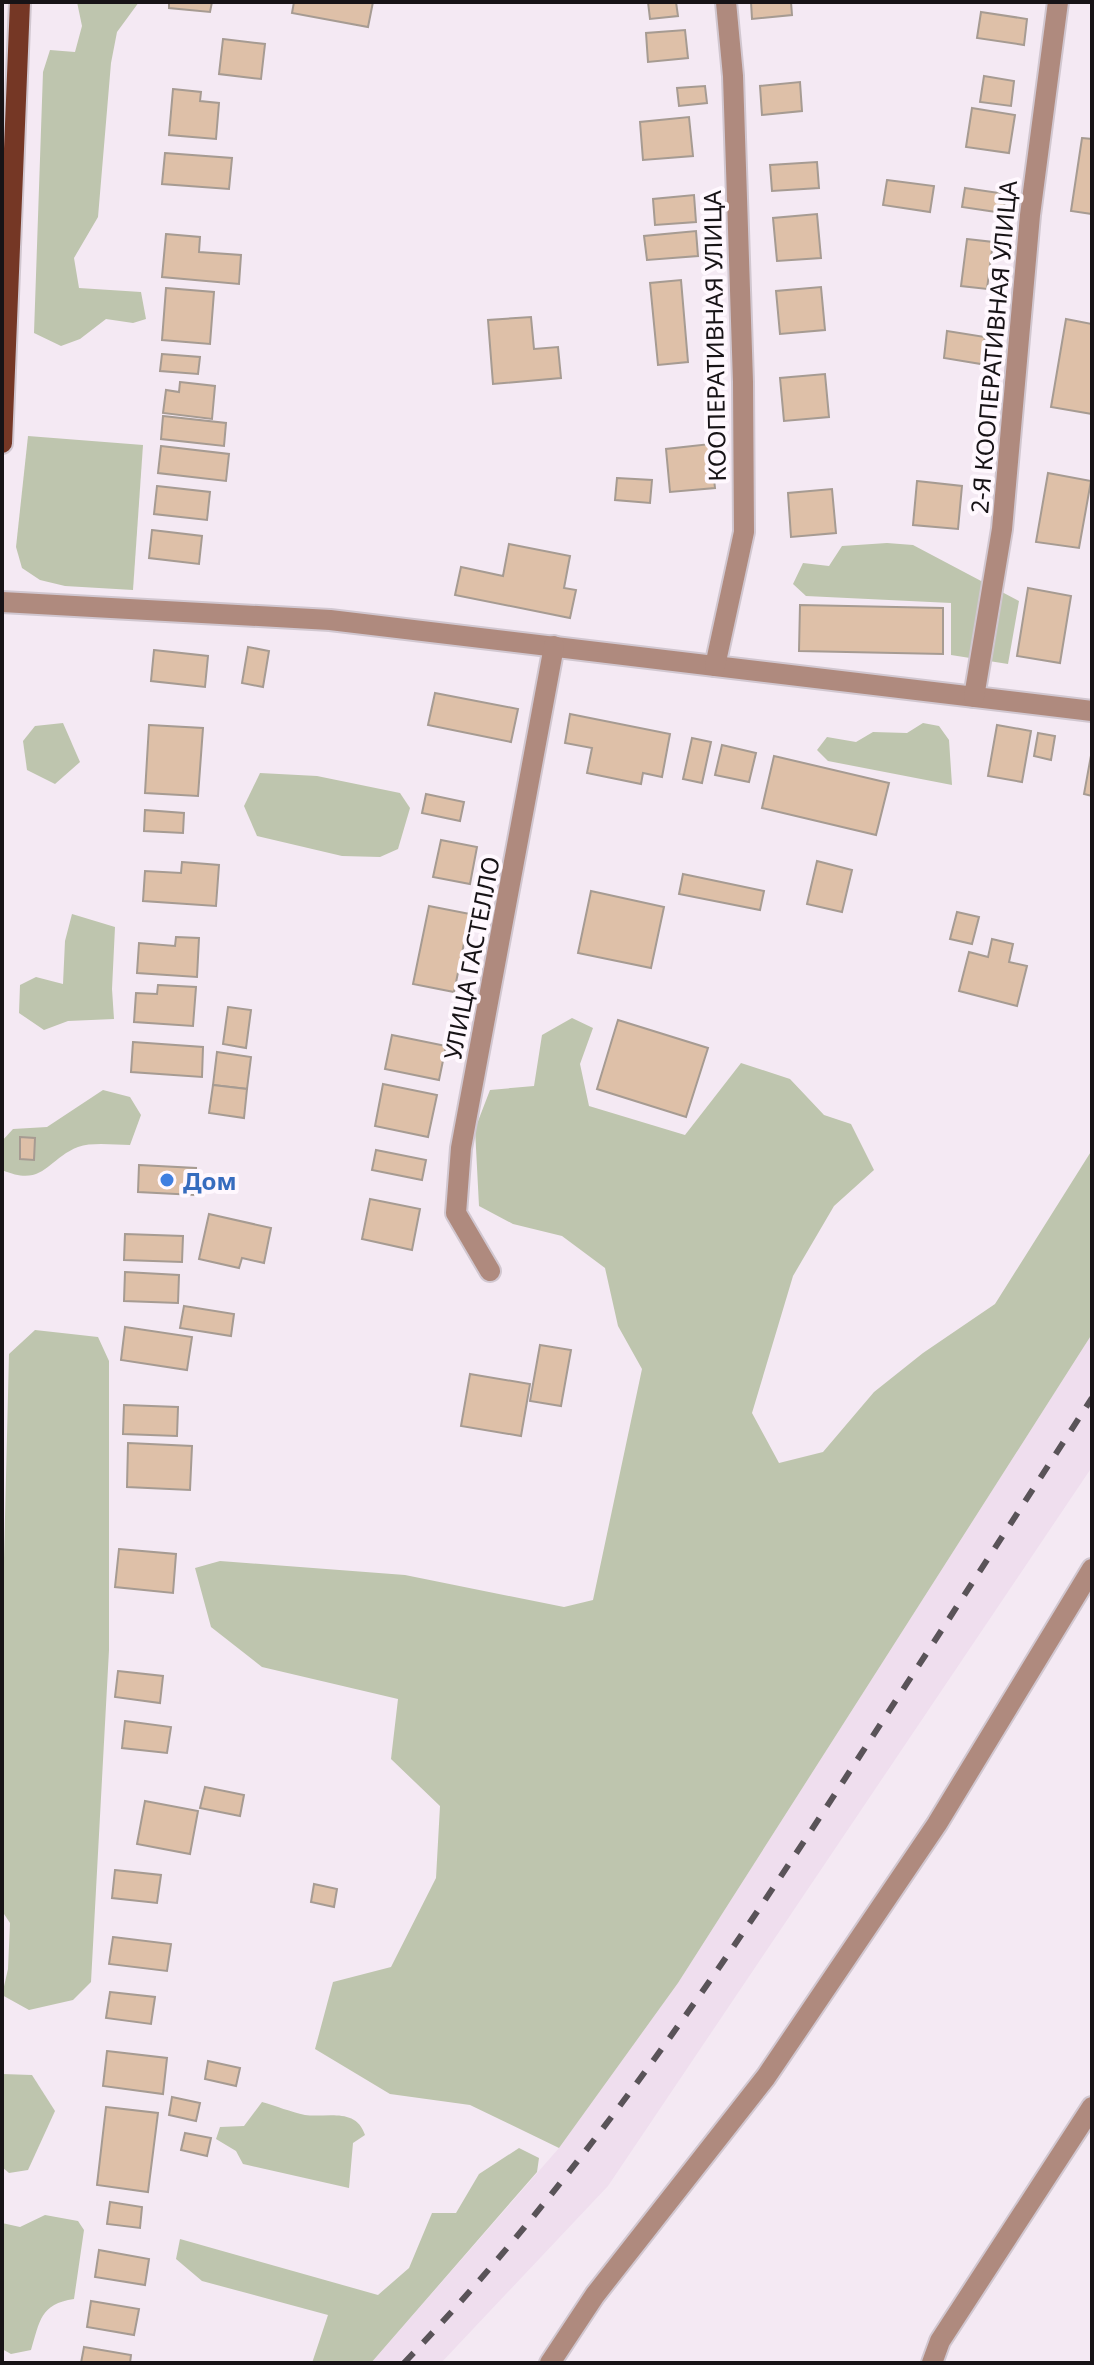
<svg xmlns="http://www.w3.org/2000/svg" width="1094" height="2365" font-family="'Noto Sans',sans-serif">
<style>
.built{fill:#efdeee}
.green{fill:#bec5ae}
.building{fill:#dec0a8;stroke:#a69b92;stroke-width:2}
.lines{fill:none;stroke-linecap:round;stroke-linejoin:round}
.minor-casing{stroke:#d1c7d0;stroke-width:24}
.major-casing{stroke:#d1c7d0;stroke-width:24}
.minor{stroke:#af8a7e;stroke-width:20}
.major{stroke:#753725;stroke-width:20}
.rail{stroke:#595358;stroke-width:6;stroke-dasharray:14 14;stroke-linecap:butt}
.shop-dot{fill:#3f7fe0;stroke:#fff8fe;stroke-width:3}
.labels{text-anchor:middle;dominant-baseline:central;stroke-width:8;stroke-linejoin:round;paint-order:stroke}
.street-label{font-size:24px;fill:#171316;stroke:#fff8fe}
.shop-label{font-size:24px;font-weight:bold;fill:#366cbe;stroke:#fff8fe;text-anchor:start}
</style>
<rect width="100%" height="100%" fill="#f4e9f3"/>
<polygon class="built" points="1092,1334 1092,1467 608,2186 441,2363 371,2363 559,2148 678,1983"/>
<g class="green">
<polygon points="77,2 139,2 117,32 111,63 98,217 74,258 79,288 141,292 146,319 133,323 106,319 80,339 61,346 34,333 43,72 50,50 75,52 82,26"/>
<polygon points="28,436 143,445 133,590 65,586 40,580 22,568 16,547"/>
<polygon points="887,543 913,545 1019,601 1008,664 951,655 951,603 806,596 793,584 803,563 829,566 842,546"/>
<polygon points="63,723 80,762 55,784 27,770 23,741 35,726"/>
<polygon points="923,723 939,726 949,740 952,785 828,761 817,750 827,737 856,742 873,732 907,733"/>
<polygon points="260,773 317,776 400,793 410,808 398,849 380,857 342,856 257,836 244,806"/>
<polygon points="72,914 115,927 112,989 114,1019 68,1021 44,1030 19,1013 20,985 36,977 63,984 65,941"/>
<polygon points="572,1018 593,1028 580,1064 589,1106 685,1135 741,1063 790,1079 824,1115 851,1124 874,1170 834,1206 793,1276 752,1413 779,1463 823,1452 874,1392 923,1353 995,1304 1092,1150 1092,1334 678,1983 559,2148 470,2105 390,2094 315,2049 333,1982 391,1967 436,1878 440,1806 391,1759 398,1699 262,1667 211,1627 195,1568 220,1561 405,1575 564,1607 593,1600 642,1369 618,1326 605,1268 562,1236 513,1224 479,1206 475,1129 490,1090 534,1086 542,1035"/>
<path d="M103,1090L130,1097L141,1115L130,1145C115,1145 92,1142 78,1147C47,1159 44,1188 2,1170V1141L13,1129L47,1127Z"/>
<polygon points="35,1330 98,1337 109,1361 109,1650 91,1982 73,2000 29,2010 2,1995 8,1969 10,1923 2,1911 2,1640 9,1354"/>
<polygon points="2,2074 32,2075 55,2111 28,2170 9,2173 2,2167"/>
<path d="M262,2102C276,2106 291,2112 305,2115C326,2118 356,2107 365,2135L353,2143L349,2188L243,2164L236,2151L216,2139L220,2127L244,2126Z"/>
<polygon points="519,2148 539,2158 537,2172 371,2363 312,2363 328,2315 202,2281 176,2259 180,2239 378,2295 409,2268 432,2213 456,2213 479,2174"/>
<path d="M45,2215L78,2221L84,2230L74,2299C40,2304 40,2321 31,2350L11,2354L2,2349V2223L20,2227Z"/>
</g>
<g class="building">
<polygon points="169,2 212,2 210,12 169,8"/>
<polygon points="294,2 373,2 368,27 292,13"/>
<polygon points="648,2 676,2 678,16 650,19"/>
<polygon points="751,2 791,2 792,15 752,19"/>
<polygon points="981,12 1027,19 1024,45 977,38"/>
<polygon points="685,30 688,58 648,62 646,33"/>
<polygon points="223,39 265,44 261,79 219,74"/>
<polygon points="984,76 1014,81 1011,106 980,102"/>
<polygon points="800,82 802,111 762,115 760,86"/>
<polygon points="705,86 707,103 679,106 677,88"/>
<polygon points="173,89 201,92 200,101 219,103 216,139 169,135"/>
<polygon points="972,108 1015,115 1009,153 966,147"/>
<polygon points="689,117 693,156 643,160 640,122"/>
<polygon points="1082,138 1092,139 1092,214 1071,211"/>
<polygon points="165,153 232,158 229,189 162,184"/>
<polygon points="817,162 819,188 772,191 770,165"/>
<polygon points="887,180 934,186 930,212 883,205"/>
<polygon points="965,188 1006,194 1003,213 962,207"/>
<polygon points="694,195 696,222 655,225 653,199"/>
<polygon points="817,214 821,258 777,261 773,218"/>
<polygon points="696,231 698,256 647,260 644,236"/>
<polygon points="166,234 200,237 199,252 241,255 239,284 162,277"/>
<polygon points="967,239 993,242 987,289 961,286"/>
<polygon points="681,280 688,362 658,365 650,283"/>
<polygon points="821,287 825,330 780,334 776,291"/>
<polygon points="166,288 214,292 210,344 162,340"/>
<polygon points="531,317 534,349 558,347 561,378 493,384 488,320"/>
<polygon points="1066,319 1092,324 1092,414 1051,407"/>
<polygon points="947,331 985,337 981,364 944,358"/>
<polygon points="162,354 200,357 198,374 160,371"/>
<polygon points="825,374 829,417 784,421 780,378"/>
<polygon points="180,382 215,386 212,419 163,413 166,390 179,392"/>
<polygon points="163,416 226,423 224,446 161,439"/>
<polygon points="710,444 715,488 670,492 666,449"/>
<polygon points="161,446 229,454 226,481 158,473"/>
<polygon points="1048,473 1091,481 1079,548 1036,542"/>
<polygon points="617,478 652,480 650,503 615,500"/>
<polygon points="917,481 962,486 958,529 913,525"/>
<polygon points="157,486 210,492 207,520 154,514"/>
<polygon points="832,489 836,533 791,537 788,493"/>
<polygon points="152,530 202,536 199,564 149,558"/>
<polygon points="509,544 570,556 564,588 576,590 570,618 455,595 461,567 503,576"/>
<polygon points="1028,588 1071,596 1060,663 1017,656"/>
<polygon points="800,605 943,608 943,654 799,651"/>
<polygon points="248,647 269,651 263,687 242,683"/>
<polygon points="154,650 208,656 205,687 151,681"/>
<polygon points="435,693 518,709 511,742 428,725"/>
<polygon points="570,714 670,734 662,777 643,773 641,784 587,773 592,748 565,743"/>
<polygon points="149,725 203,728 198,796 145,793"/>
<polygon points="997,725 1031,731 1022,782 988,776"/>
<polygon points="1038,733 1055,736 1051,760 1034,756"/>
<polygon points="692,738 711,742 702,783 683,779"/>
<polygon points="722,745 756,753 749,782 715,775"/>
<polygon points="1092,750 1092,796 1084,794"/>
<polygon points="774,756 889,783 876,835 762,808"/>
<polygon points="426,794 464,802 460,821 422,813"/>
<polygon points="145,810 184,813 183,833 144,831"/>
<polygon points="441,840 477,847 470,884 433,877"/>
<polygon points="817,861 852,870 842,912 807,904"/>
<polygon points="182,862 219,865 216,906 143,901 145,871 181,873"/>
<polygon points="683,874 764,891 760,910 679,894"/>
<polygon points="591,891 664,907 651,968 578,953"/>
<polygon points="429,906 470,914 454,992 413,984"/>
<polygon points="957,912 979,917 972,944 950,939"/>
<polygon points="176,937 199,938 197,977 137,973 139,943 175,946"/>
<polygon points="992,939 1013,944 1009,962 1027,966 1017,1006 959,991 969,952 988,957"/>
<polygon points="158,985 196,987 193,1026 134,1022 136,993 157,994"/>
<polygon points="228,1007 251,1010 246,1048 223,1044"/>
<polygon points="618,1020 708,1048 686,1117 597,1089"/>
<polygon points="392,1035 446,1046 439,1080 385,1069"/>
<polygon points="133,1042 203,1047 202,1077 131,1072"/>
<polygon points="217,1052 251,1057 247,1089 213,1085"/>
<polygon points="383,1084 437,1095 428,1137 375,1126"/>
<polygon points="213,1085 247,1089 244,1118 209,1113"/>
<polygon points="20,1137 35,1138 34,1160 20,1159"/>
<polygon points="376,1150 426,1160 422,1180 372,1170"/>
<polygon points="139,1165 196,1168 195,1195 138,1192"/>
<polygon points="370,1199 420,1209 412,1250 362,1239"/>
<polygon points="209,1214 271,1228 264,1263 242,1258 239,1268 199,1259"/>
<polygon points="125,1234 183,1236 182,1262 124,1260"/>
<polygon points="125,1272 179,1275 178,1303 124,1301"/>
<polygon points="184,1306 234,1314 231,1336 180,1328"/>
<polygon points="125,1327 192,1337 187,1370 121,1360"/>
<polygon points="540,1345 571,1350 561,1406 530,1401"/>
<polygon points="470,1374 530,1384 521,1436 461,1426"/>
<polygon points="124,1405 178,1407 177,1436 123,1434"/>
<polygon points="128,1443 192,1446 190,1490 127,1487"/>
<polygon points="119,1549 176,1554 173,1593 115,1587"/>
<polygon points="118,1671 163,1676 160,1703 115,1697"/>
<polygon points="125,1721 171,1727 167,1753 122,1748"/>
<polygon points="205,1787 244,1795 240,1816 200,1808"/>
<polygon points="145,1801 198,1811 190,1854 137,1844"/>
<polygon points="115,1870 161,1875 157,1903 112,1898"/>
<polygon points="314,1884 337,1889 334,1907 311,1902"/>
<polygon points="113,1937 171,1944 167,1971 109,1964"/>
<polygon points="110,1992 155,1997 151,2024 106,2018"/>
<polygon points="107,2051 167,2058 163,2094 103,2086"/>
<polygon points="208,2061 240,2068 236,2086 205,2079"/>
<polygon points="172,2097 200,2103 196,2121 169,2115"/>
<polygon points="106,2107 158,2113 148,2192 97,2185"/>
<polygon points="185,2133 211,2138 207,2156 181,2150"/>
<polygon points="110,2202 142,2207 140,2228 107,2224"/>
<polygon points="99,2250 149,2259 145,2285 95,2277"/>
<polygon points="91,2301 139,2309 134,2335 87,2327"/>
<polygon points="84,2347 131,2355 130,2363 81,2363"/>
</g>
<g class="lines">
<defs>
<g id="minor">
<polyline points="2,602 330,620 1092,711"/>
<polyline points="715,666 744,532 743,382 733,76 726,2"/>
<polyline points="974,697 1002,529 1030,215 1058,2"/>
<polyline points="490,1271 456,1213 461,1148 554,646"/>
<polyline points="550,2363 595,2295 766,2077 937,1824 1092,1569"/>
<polyline points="932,2363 940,2341 1092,2107"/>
</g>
<polyline id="major" points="2,443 20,2"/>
</defs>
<use href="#minor" class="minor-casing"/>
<use href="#major" class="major-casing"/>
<use href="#minor" class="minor"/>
<use href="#major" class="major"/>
<path class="rail" d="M404,2363C580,2179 723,1967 861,1754C938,1636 1015,1517 1092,1398"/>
</g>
<circle class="shop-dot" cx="167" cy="1180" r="8"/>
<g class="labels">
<g class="street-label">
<text transform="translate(714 336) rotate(-91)">КООПЕРАТИВНАЯ УЛИЦА</text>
<text transform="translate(993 347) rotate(-85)">2-Я КООПЕРАТИВНАЯ УЛИЦА</text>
<text transform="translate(471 958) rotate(-79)">УЛИЦА ГАСТЕЛЛО</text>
</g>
<g class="shop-label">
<text x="183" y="1180">Дом</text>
</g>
</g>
<rect width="1094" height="2365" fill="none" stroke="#171316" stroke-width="8"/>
</svg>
